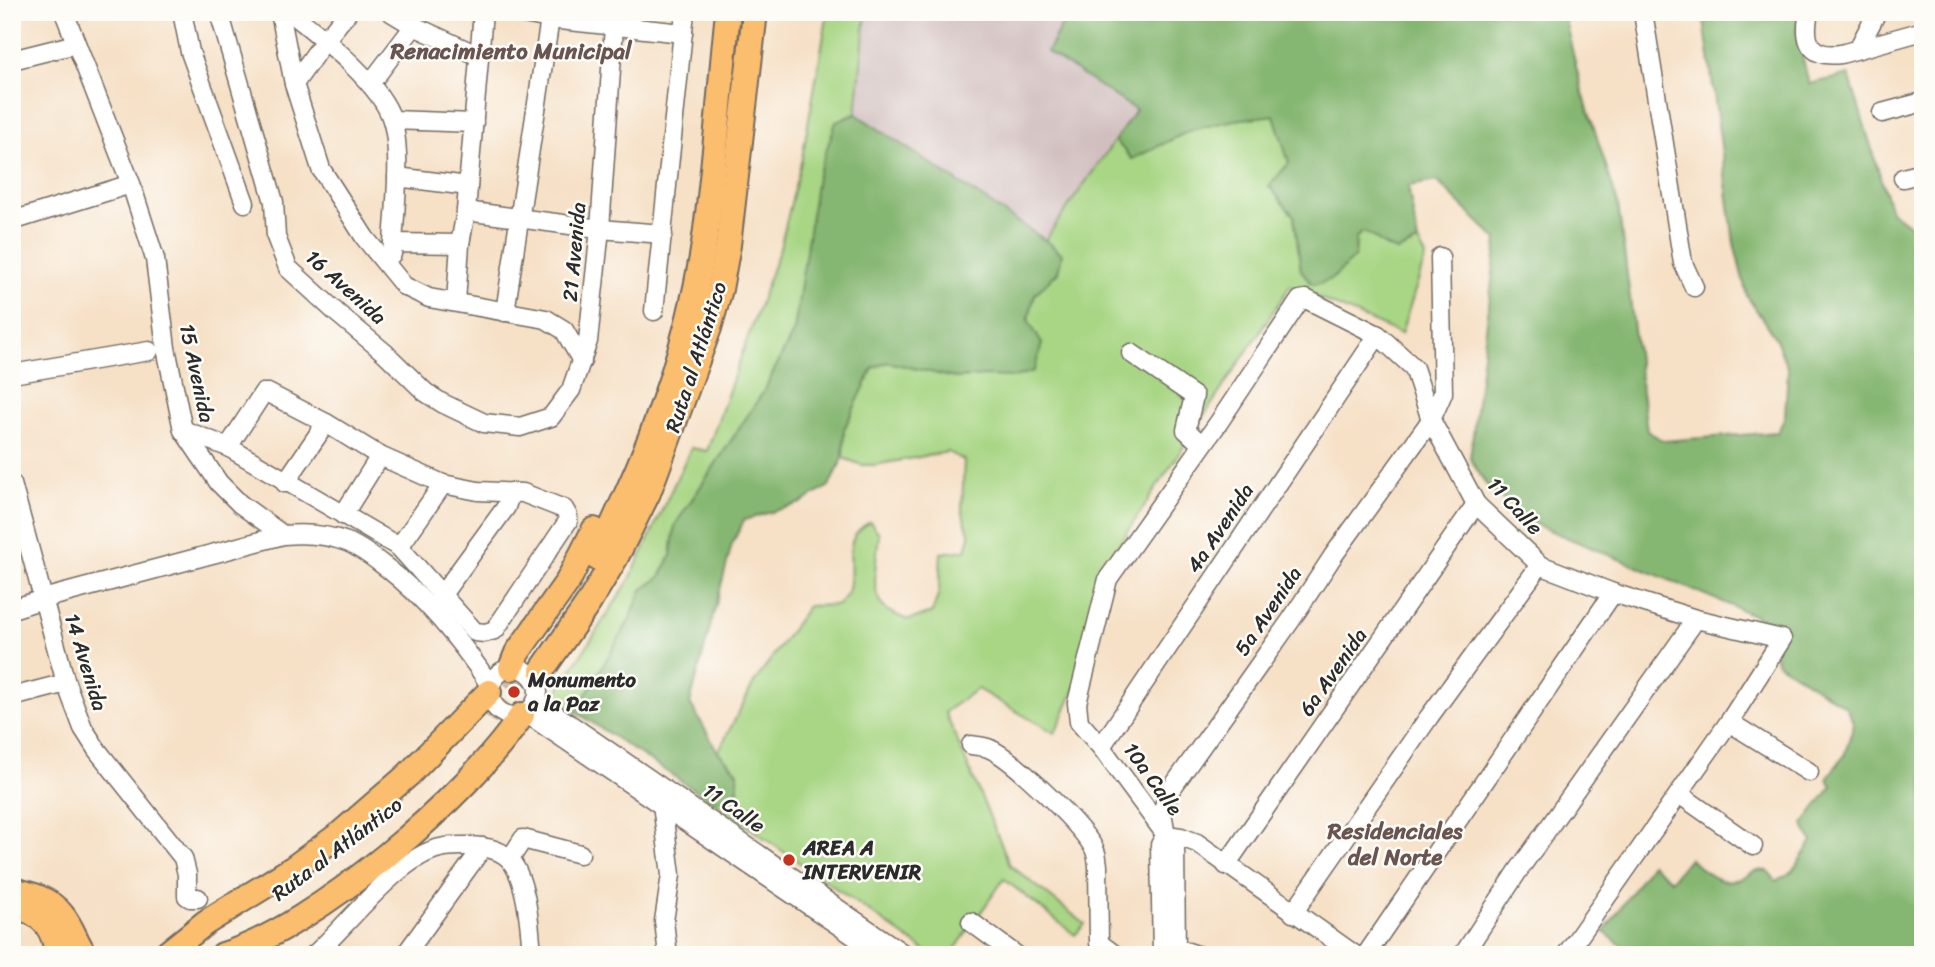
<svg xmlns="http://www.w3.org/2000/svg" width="1935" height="967" font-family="Sriracha,sans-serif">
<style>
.industrial{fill:#d1bfbf}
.green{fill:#a8d684;stroke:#6a8058;stroke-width:2}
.forest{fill:#86b772;stroke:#58714e;stroke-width:2}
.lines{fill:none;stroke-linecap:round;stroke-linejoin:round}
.highway-tunnel{stroke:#cdbca7;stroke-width:24;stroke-dasharray:24 12;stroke-linecap:butt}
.minor-casing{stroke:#726a61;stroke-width:21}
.highway-casing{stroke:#726a61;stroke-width:28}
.minor{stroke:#fff;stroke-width:18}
.highway{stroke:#fbbd6e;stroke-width:24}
.poi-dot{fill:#c8321e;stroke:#fdfcf7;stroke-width:2.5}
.labels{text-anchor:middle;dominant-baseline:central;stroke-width:5;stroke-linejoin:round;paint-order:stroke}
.street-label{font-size:21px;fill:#2b2b2b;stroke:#fdfcf7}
.poi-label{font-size:21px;font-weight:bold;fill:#2b2b2b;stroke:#fdfcf7;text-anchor:start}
.neighbourhood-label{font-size:23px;font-weight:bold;fill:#695451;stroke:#fdfcf7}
</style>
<rect width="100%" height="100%" fill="#fdfcf7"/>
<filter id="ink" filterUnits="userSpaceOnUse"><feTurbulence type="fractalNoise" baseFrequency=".0143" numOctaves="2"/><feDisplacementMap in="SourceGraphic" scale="14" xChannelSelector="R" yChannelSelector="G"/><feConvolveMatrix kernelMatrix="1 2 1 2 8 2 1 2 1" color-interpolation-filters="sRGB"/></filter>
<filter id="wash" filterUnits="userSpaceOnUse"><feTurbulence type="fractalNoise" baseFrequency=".00686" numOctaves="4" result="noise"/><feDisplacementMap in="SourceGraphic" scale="28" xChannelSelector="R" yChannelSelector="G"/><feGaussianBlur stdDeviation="1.57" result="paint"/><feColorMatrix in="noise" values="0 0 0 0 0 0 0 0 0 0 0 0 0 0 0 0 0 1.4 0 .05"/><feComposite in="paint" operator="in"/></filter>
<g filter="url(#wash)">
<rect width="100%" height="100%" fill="#f6e0c6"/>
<polygon class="industrial" points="866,12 1069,12 1048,52 1137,110 1045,240 856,114"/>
<g class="green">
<polygon points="828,12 866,12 856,114 845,117 803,280 794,331 764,391 675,525 671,556 660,577 642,590 629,621 576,712 554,697 630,579 691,448 707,451 780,248 802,158"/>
<path d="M1274,115L1290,163L1269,186L1294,216L1301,269L1333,278L1355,256L1356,238L1363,231C1379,237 1380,247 1398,251L1418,242L1426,256L1401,334L1290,286L1096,579L1080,679L1055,733L977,689L945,712L1010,865L1085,924L1075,935L1004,879L951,955H931L710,800L727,801L738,772L718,752L754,683L808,606L838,605C841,602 846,597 848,592C857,566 838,539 870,522L879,533C878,553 870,583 880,602C885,612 899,616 908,620L932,613L939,592L941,553L966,550L970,536L962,510L964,460L948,452L874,465H862L843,458L844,429L873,368L888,362L955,378L984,376L1042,344L1028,321L1035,294L1057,272L1062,254L1045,240L1115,140L1132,159L1191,130L1234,120Z"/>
</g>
<g class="forest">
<path d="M1069,12H1563L1581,87L1618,204L1647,431L1664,441L1778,432L1785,416L1788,370L1776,339L1747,296L1734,243L1703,12H1800L1796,30L1809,84L1849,75L1891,211L1916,230L1923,242V955H1634L1604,932L1651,864L1671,880L1689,858C1705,872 1719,888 1742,878C1753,873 1755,869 1768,871L1776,881L1793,871L1812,841L1803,824L1832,786L1827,778L1844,756L1854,724L1846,707L1778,663L1756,616L1534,524L1488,487L1470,459L1497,240L1437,181L1408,186L1418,242L1398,251C1380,247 1379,237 1362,232L1356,238L1355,256C1343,268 1331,285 1312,284L1301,270L1294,216L1269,186L1289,163L1274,115L1234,120L1191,130L1132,159L1115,140L1136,110L1047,52Z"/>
<polygon points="856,114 1045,240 1062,254 1058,272 1035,294 1028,320 1042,344 1034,371 1015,377 984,376 955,378 888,362 873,368 844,429 843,458 829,486 801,503 744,520 732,544 690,703 718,752 738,772 738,790 727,802 710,800 576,712 629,621 642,590 660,577 671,556 675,525 764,391 794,331 817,177 836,122"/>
</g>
</g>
<g filter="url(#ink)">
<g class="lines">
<polyline class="highway-tunnel" points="486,716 530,661"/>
<defs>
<g id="minor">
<polyline points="64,12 131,184 155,259 166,348 183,430 219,483 240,504 283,535"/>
<polyline points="182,12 190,52 245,203"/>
<polyline points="219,12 274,202 276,237 288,268 337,313 385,353 425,392 442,403 484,423 520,427 551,417 571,390 588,341 600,229 615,12"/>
<polyline points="280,12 294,84 321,169 365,238 404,286 429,298 546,319 564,330 582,361"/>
<path d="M290,12C320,36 381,83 392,120C402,152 395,210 393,243"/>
<polyline points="391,12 414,26 479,56"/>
<polyline points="513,12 550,19 683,33"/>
<polyline points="1643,12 1683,263 1694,287"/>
<path d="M1809,12C1803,41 1809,58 1841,54L1923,31"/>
<polyline points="1858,49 1877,12"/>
<polyline points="12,60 76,44"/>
<polyline points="294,84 325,40 348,12"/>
<polyline points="370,84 414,26"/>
<polyline points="1882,113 1923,102"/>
<polyline points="392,120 474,123"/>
<polyline points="397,177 468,186"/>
<polyline points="1903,178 1923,173"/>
<polyline points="466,211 600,229 663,234"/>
<polyline points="12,221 131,184"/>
<polyline points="392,254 393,243 460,244"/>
<polyline points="456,302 460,244 466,211 483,12"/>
<polyline points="654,311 685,12"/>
<polyline points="505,312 551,12"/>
<polyline points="1131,353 1194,396 1186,430 1202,445"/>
<polyline points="12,374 149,351"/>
<polyline points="183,430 228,447 399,547 475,632 485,633 495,630 568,521 568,516 564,509 523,493 478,491 443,484 380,456 326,423 268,393 263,393 228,447"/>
<polyline points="285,483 326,423"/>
<polyline points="12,484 66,683 83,728 97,750 183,858 187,874 187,896 190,898 198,898"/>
<polyline points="343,515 380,456"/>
<polyline points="399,547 443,484"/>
<polyline points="441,596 506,507 511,492"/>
<path d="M12,609L43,599L283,535C305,533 326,534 347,542C362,548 375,559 387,568C429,601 461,641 490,685"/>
<circle cx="514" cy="692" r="24"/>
<polyline points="12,697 66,683"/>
<polyline points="536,701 905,955"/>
<polyline points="526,713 882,955"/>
<polyline points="1729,722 1809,772"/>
<path d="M971,745C976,746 983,746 988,748C1012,757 1077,822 1092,845C1097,852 1097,858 1098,866L1099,943L1115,955"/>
<polyline points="1101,747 1378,335"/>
<polyline points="1679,794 1753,846"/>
<polyline points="666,797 662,804 671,875 664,921 668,955"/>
<polyline points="1166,835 1181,837 1197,843 1355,955"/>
<polyline points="510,859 523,839 580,854"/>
<polyline points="1226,865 1476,504"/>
<polyline points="1293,913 1429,717 1540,565"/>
<polyline points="971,922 1016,955"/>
<polyline points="1165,947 1176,948 1197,955"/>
<path d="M314,955C347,926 398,857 440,848C450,845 462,846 472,846C482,847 494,848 503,854C527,868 530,929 532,955"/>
<polyline points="405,955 483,847"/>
<polyline points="1162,955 1160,845 1166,835 1162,812 1169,792 1291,620 1333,556 1431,420 1443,393 1440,257"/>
<polyline points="1176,955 1175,844 1166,835 1101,747 1079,722 1077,703 1108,579 1219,422 1300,300 1306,299 1378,335 1414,368 1431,420 1476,504 1540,565 1613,593 1696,619 1782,639 1729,722 1566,955"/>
<polyline points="1366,955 1613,593"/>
<polyline points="1463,955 1518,871 1696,619"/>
</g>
<g id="highway">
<path d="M597,558C607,539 615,519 624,500C660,422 687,342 702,257C715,176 719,94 728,12"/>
<polyline points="511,668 517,653 568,581 594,530"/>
<polyline points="542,670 588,604 616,557 648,493 709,328 720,289 728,245 755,12"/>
<path d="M12,890C31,894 50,899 62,915C72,927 76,943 85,955"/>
<path d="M16,907C42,912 55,929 57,955"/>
<polyline points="165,955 205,923 292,869 340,834 408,775 489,692"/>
<path d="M223,955C316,927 468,796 522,715"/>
</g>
</defs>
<use href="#minor" class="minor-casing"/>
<use href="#highway" class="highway-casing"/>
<use href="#minor" class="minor"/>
<use href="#highway" class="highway"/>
</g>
</g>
<g class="poi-dot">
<circle cx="514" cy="692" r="7"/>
<circle cx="789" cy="860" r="7"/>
</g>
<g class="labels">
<g class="street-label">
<text transform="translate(574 252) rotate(-85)">21 Avenida</text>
<text transform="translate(346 287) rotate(42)">16 Avenida</text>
<text transform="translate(696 357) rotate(-72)">Ruta al Atlántico</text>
<text transform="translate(197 373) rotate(78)">15 Avenida</text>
<text transform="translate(1515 506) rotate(47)">11 Calle</text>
<text transform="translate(1220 528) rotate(-56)">4a Avenida</text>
<text transform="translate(1268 611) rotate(-56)">5a Avenida</text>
<text transform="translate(86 662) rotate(73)">14 Avenida</text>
<text transform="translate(1333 672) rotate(-55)">6a Avenida</text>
<text transform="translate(1153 779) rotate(54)">10a Calle</text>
<text transform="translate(734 808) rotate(35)">11 Calle</text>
<text transform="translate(337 849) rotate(-37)">Ruta al Atlántico</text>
</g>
<g class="poi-label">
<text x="528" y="680">Monumento<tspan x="528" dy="24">a la Paz</tspan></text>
<text x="803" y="848">AREA A<tspan x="803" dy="24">INTERVENIR</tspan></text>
</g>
<g class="neighbourhood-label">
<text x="511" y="51">Renacimiento Municipal</text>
<text x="1395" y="831">Residenciales<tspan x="1395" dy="26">del Norte</tspan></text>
</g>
</g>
<rect width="1935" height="967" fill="none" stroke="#fdfcf7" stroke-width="42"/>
</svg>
